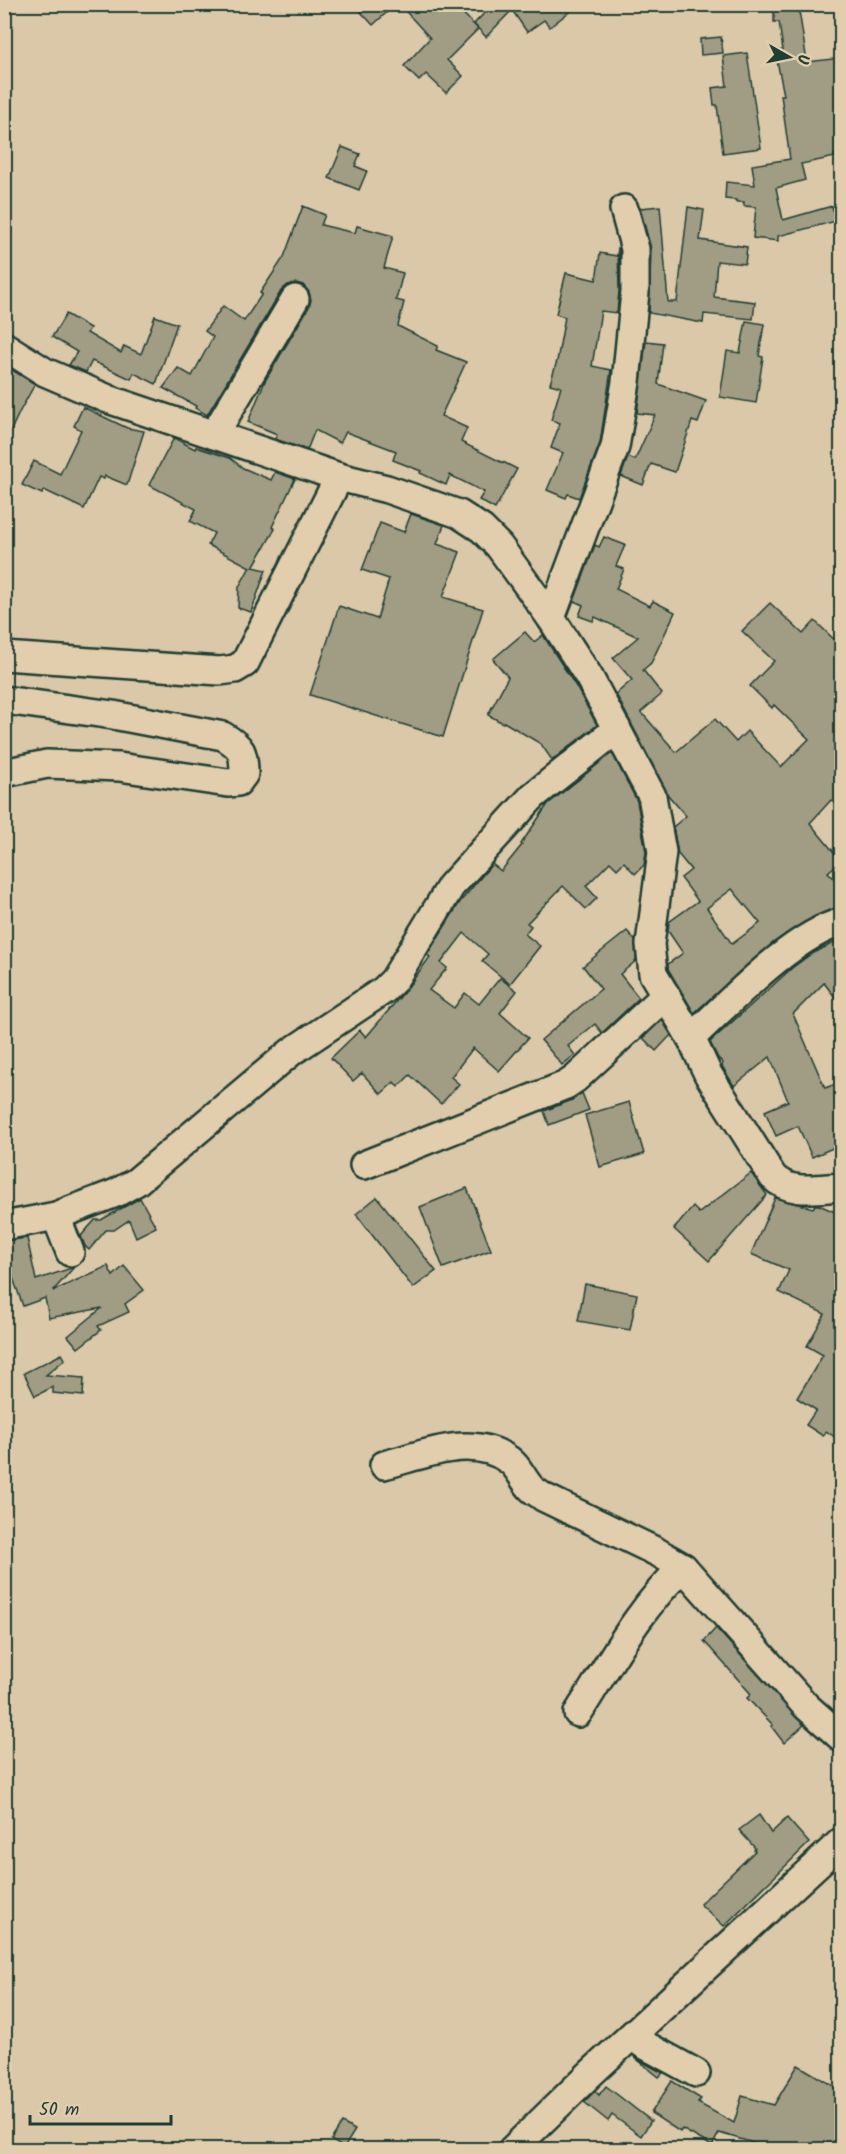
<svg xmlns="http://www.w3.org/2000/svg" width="846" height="2154" font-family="Kalam,sans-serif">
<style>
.building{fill:#a09d84;stroke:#1f3d34;stroke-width:1.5;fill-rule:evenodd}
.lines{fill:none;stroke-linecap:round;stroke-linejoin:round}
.minor-casing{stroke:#1f3d34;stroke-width:32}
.minor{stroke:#e2cead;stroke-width:27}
</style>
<rect width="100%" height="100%" fill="#dac8a8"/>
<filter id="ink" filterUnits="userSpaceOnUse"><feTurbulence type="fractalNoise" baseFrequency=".0167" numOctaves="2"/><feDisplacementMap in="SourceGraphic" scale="12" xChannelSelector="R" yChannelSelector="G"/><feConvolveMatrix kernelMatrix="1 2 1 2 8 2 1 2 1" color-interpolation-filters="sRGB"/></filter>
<g filter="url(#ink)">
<g class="building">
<polygon points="369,4 396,4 373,25 361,12"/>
<polygon points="399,4 454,4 478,29 447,60 463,76 446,93 426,74 419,81 404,66 430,38"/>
<polygon points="493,4 579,4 550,27 544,20 527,32 512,10 486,37 474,24"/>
<polygon points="774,4 798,4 807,62 842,58 842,154 834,155 835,157 801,164 805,180 776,188 783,220 832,206 836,221 778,236 778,241 753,238 756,207 744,206 744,202 736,202 736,200 725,199 726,182 755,185 752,165 790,159 781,95 784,95 775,51 783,50 779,22 774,22"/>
<polygon points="721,37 723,53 701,55 700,39"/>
<polygon points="747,53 761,148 723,153 717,105 714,105 712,88 727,86 723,56"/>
<polygon points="342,147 360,154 355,166 367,171 359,190 329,178"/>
<polygon points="303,206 325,215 321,225 355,233 357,226 393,236 384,268 403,273 396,300 404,302 398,326 438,346 436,350 466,362 441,416 467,428 461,442 503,463 503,462 517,469 495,509 479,500 484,492 450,475 446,485 420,473 421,471 393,460 396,451 346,432 340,443 315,430 307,450 275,439 277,434 248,422 265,381 309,307 311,300 309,292 303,285 296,283 288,285 281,291 207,415 195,408 196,406 163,388 178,368 192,376 213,337 205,331 223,306 244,321 262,294 260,293 284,257"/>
<polygon points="660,206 668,302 677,302 688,207 704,210 700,240 747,247 745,264 717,261 714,297 755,302 753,319 704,314 703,323 649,313 651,249 640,208"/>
<polygon points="618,247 619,291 617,313 601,311 592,366 611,370 600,443 579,498 568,494 566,498 547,490 563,453 551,448 560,423 551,420 561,387 550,384 557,361 565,317 556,314 566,273 596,280 600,253 617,256"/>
<polygon points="66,314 90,328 87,333 121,353 124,346 141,354 155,316 177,324 156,384 134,373 131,379 92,361 86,372 69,365 77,352 52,337"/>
<polygon points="746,321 764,324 759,356 763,357 756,403 720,397 727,351 740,353"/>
<polygon points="646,341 663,343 658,384 706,401 698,423 692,421 675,472 651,464 643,485 621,476 628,457 635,460 655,415 637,413"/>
<polygon points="4,365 35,384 20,411 4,445"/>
<polygon points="83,407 127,428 144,431 127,485 105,476 104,479 99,477 84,509 44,490 42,494 22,485 34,461 60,474 81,430 74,426"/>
<polygon points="174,438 195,449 196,447 230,458 243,468 271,480 275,472 295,479 272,527 275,529 253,567 266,570 251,612 238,608 239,587 250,567 208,545 214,533 190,521 196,509 149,485"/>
<polygon points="411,514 444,525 437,544 460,552 443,597 483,609 443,737 310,695 339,606 377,619 389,579 362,570 380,523 404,532"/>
<path d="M604,537L625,545L616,566L624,569L616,589L650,606L653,601L675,612L651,663L643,670L662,694L641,712L676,752L715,719L736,742L747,731L781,767L809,739L774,705L772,708L750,686L774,661L742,631L770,603L803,634L815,621L842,647V809L831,800L810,823L841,861L828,872L842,887V907L815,916L773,943L694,1013L668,969V964L683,953L668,931L669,922L698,901L681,878L691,870L678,854L673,827L686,816L668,795L616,694L632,680L613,658L638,637L595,617L593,621L579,616L583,605L574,601L595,545L599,547ZM732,889L760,923L732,944L707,908Z"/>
<polygon points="525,632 534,642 543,635 575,685 597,725 552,760 541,744 504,722 503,723 488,715 508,677 493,659"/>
<polygon points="612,753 637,801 646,852 644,865 635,874 624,862 617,869 610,862 586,886 597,898 586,909 563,886 527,923 531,926 525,934 540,946 510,984 482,961 488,954 464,933 441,963 447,968 429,990 454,1008 465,993 479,1004 500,978 517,991 500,1013 528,1038 499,1071 473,1048 451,1077 459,1084 441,1104 410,1075 398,1087 394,1082 381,1094 362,1073 353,1081 331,1058 360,1030 366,1037 405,991 430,957 427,955 460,902 492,864 501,871 522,845 521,844 548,804"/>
<polygon points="627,931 635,940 636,961 620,974 639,998 602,1033 595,1024 568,1046 575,1055 562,1065 541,1040 601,989 583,966"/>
<polygon points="842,939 842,1006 824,983 793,1014 825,1088 836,1084 842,1097 842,1144 812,1157 798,1126 776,1136 765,1111 788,1101 770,1057 734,1086 722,1066 723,1063 718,1058 710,1042 792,968 811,954"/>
<polygon points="662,1020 671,1035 656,1051 643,1038"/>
<polygon points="582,1093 589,1110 549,1125 544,1111 572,1100"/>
<polygon points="629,1102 644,1154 600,1167 585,1115"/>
<polygon points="751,1173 767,1195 709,1261 674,1229 693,1207 699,1213"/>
<polygon points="467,1188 491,1250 443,1268 420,1207"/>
<polygon points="377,1197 436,1271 413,1288 356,1214"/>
<polygon points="140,1198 156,1227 136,1237 129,1220 114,1230 106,1230 89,1250 85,1246 81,1236 95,1220 101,1220"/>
<polygon points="775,1198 813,1208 815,1205 819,1205 842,1215 842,1442 826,1431 823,1436 806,1425 816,1410 797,1398 823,1355 807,1346 825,1314 779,1292 789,1270 751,1254"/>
<polygon points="27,1238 36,1280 74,1267 53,1291 108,1266 113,1276 124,1266 144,1290 125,1304 129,1312 98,1326 101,1330 78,1348 68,1336 102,1308 49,1318 45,1298 23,1306 13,1278 11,1278 4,1241"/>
<polygon points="585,1284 637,1294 630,1330 578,1321"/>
<polygon points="62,1354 65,1359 46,1375 84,1378 83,1396 53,1393 53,1387 35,1396 24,1373"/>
<polygon points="716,1628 804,1725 784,1743 771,1726 773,1725 747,1698 751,1694 704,1641"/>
<polygon points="759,1815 771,1833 787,1818 809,1843 724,1926 700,1904 755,1851 754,1850 755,1848 739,1830"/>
<polygon points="634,2057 635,2058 663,2073 659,2077"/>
<polygon points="798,2065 842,2091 842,2150 778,2150 719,2133 712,2146 682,2129 680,2132 651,2113 672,2081 701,2099 698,2103 734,2123 742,2096 774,2105"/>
<polygon points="606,2086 651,2121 641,2136 612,2115 608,2121 584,2102 595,2091 599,2095"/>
<polygon points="342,2123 355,2130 344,2148 331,2140"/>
</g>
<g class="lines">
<defs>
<g id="minor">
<path d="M4,346L45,372L108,399L339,477L387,489L459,514L482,529L499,546L551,618L589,677L652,796L662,852L650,944L653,974L691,1038L708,1074L773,1177C791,1195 818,1188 842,1187"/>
<polyline points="214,435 295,299"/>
<polyline points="551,618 615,447 626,382 635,292 635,249 624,209"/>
<polyline points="4,656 220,671 235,669 245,663 339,477"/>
<path d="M4,700L113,715L223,736C242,747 244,752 244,774L238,782L228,783L119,767L47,764L4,773"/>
<path d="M691,1038C730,1002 791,936 842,922"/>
<polyline points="364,1165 566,1085 575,1079 666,995"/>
<polyline points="56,1216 70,1252"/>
<polyline points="4,1226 56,1216 116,1193 136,1182 291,1052 384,990 394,980 451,886 533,796 617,729"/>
<path d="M384,1465C424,1455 472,1433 509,1460C519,1467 523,1480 532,1489C535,1492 540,1494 543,1497L657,1552L683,1567L806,1706L842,1738"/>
<path d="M578,1713C610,1663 639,1608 683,1567"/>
<polyline points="633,2036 643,2044 696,2073"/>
<polyline points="512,2150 590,2074 842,1841"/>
</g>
</defs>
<use href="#minor" class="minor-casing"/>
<use href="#minor" class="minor"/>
</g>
</g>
<rect width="846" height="2154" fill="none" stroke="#e2cead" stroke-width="24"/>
<rect x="12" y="12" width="822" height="2130" fill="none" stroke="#1f3d34" stroke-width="2" filter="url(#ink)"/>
<g transform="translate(789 57) rotate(99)" stroke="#e2cead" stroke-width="4.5" paint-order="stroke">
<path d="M0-4.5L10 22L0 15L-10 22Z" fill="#1f3d34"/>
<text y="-9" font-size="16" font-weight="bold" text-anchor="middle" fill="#1f3d34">U</text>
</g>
<path d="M30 2115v9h141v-9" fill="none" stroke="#1f3d34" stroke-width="3"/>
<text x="39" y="2115" font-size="18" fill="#1f3d34" stroke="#e2cead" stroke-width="4.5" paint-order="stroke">50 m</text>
</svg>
